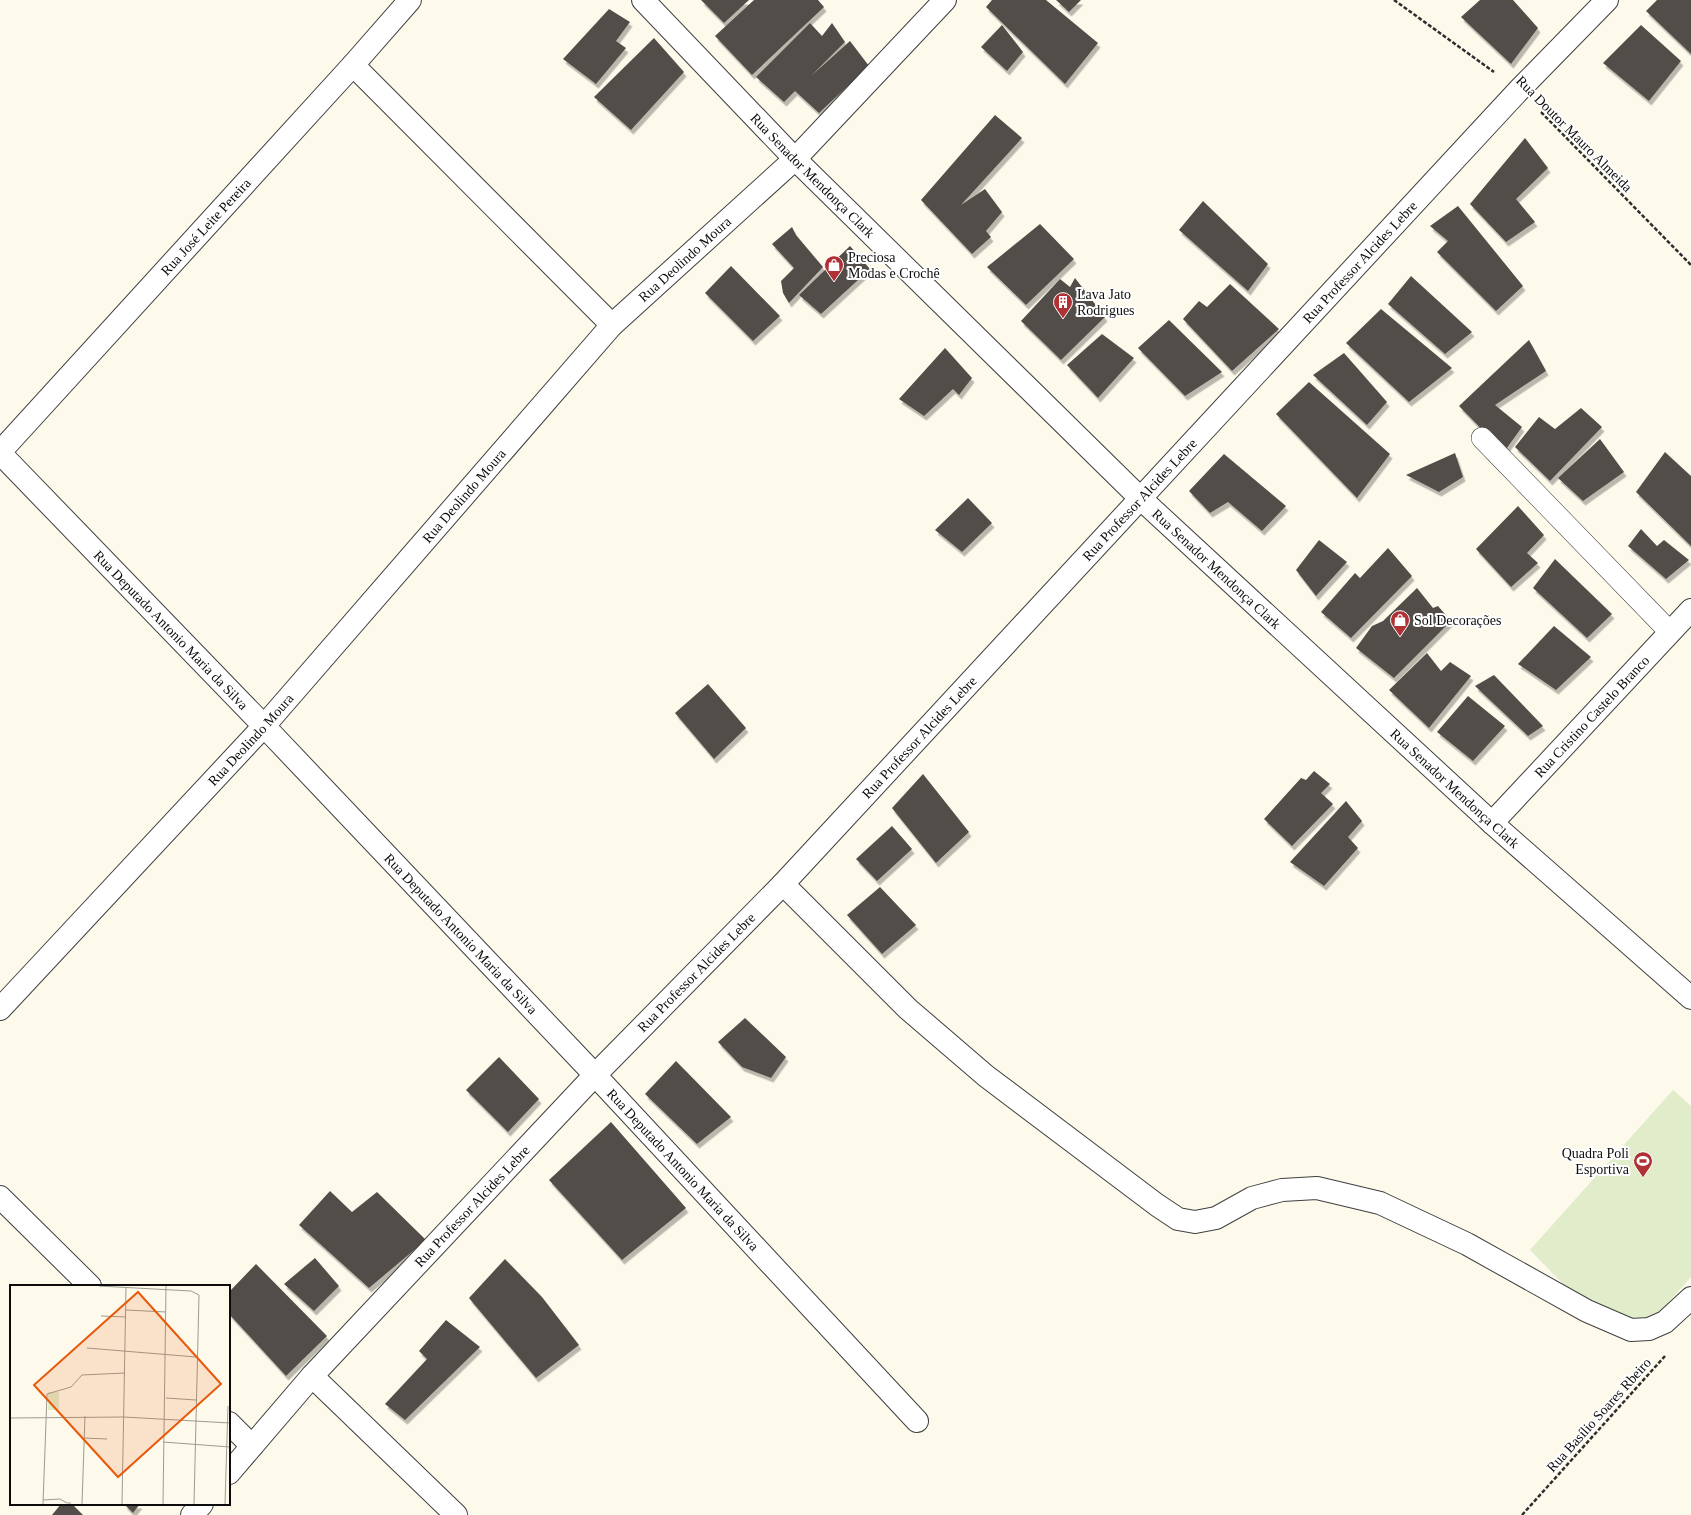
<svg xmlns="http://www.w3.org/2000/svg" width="1691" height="1515" font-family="Georgia,serif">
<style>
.pitch{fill:#e0ecca}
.building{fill:#534d49;filter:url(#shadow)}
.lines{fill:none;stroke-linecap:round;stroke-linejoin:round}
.service-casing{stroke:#3f3f3f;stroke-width:22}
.minor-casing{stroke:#3f3f3f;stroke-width:24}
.path{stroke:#2e2e2e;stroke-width:2.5;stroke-dasharray:4 2;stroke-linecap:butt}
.service{stroke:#fff;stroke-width:21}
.minor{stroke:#fff;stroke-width:22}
.labels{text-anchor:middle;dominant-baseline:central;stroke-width:4;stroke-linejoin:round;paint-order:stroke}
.street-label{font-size:14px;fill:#0c0c0c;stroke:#fff}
.poi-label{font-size:14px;fill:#0c0c0c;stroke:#fff;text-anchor:start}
.inset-road{fill:none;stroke:#9d9b92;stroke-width:1}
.view{fill:#e8590c;fill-opacity:0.15;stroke:#e8590c;stroke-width:2}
.inset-edge{fill:none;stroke:#0c0c0c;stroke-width:2}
</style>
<defs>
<filter id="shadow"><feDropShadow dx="2.5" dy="4.5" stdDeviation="0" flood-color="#0004"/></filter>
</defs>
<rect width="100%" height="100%" fill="#fdfaec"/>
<polygon class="pitch" points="1673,1090 1691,1106 1691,1277 1634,1341 1579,1300 1530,1250"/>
<g class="building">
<polygon points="701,0 749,0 724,23"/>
<polygon points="754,0 818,0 824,7 752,75 715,36"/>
<polygon points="992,0 1046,0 1098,43 1065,84 986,7"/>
<polygon points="1056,0 1081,0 1069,12"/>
<polygon points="1480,0 1513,0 1538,28 1511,64 1461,17"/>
<polygon points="1657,0 1691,0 1691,54 1646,11"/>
<polygon points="609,9 630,22 616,41 626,48 596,84 563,59"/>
<polygon points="810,23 822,36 832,23 845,42 811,76 850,41 869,66 819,113 795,91 784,102 756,77"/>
<polygon points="1002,25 1023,52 1007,71 981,47"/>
<polygon points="1641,25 1681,61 1649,101 1603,63"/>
<polygon points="654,38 684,72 631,130 594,97"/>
<polygon points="995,115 1022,138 961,205 985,189 1002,212 986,231 991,237 972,254 921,200"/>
<polygon points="1525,138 1548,168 1516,199 1535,222 1506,242 1470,204"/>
<polygon points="1203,201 1268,264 1248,291 1179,230"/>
<polygon points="1458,206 1523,286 1496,311 1437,252 1448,241 1430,226"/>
<polygon points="1040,224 1074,259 1026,305 987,267"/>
<polygon points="792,227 796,235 823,267 789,303 783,293 781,281 794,268 772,244"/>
<polygon points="850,246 870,269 821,314 799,295"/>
<polygon points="731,266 780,316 753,341 705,293"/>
<polygon points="1411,276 1472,332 1445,354 1388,304"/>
<polygon points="1075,278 1105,317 1061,360 1021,321 1060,279 1070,287"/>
<polygon points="1230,284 1279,329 1232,371 1183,319 1199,301 1207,307"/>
<polygon points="1381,309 1452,368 1409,402 1346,343"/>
<polygon points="1169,320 1222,372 1185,396 1138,348"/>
<polygon points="1102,334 1134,358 1098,398 1067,365"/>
<polygon points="1529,340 1546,371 1495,405 1522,427 1504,452 1459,406"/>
<polygon points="945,348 972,378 959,395 953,389 924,416 899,399"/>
<polygon points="1344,353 1387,402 1367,425 1313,375"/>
<polygon points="1309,382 1390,454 1357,498 1276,414"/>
<polygon points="1581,408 1602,427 1550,481 1515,447 1539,417 1555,429"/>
<polygon points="1600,439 1624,472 1583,501 1558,478"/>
<polygon points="1665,452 1691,476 1691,546 1636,492"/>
<polygon points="1455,453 1463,477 1439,492 1406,475"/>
<polygon points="1224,454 1286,506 1262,531 1228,502 1210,513 1189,491"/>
<polygon points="968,498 992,523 962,552 935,530"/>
<polygon points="1518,506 1544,535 1527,553 1538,563 1511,587 1476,549"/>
<polygon points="1641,529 1657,546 1664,540 1689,560 1666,579 1628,546"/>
<polygon points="1319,540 1347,562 1316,596 1296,570"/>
<polygon points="1388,548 1412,576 1351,638 1321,612 1355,573 1360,578"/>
<polygon points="1555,559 1612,614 1587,638 1533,588"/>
<polygon points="1417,588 1433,608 1438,606 1451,621 1394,678 1356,648 1372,626 1383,621"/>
<polygon points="1554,626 1591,657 1556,690 1518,664"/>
<polygon points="1427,653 1441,671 1450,662 1471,676 1429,728 1389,690"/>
<polygon points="1494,675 1543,726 1528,736 1475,686"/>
<polygon points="708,684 746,728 714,759 675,713"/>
<polygon points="1468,696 1505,726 1473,761 1437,732"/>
<polygon points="1314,771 1330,784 1321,793 1333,804 1292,846 1264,819 1301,778 1306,780"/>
<polygon points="923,774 969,832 936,863 892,808"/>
<polygon points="1346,801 1362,821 1348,837 1358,848 1324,886 1290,862"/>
<polygon points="892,826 912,849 877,881 856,859"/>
<polygon points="880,887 916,925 882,954 847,915"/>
<polygon points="745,1018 786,1057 771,1078 742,1067 718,1042"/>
<polygon points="499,1057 539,1099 508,1132 466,1090"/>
<polygon points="676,1061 731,1117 697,1144 645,1094"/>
<polygon points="611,1122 686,1208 622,1260 549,1180"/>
<polygon points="330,1191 352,1212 377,1192 426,1240 369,1288 299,1225"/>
<polygon points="315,1258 339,1286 314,1311 284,1284"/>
<polygon points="505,1259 542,1297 579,1345 536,1378 469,1298"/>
<polygon points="256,1264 327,1336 286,1376 229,1314 229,1292"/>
<polygon points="446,1320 480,1347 405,1420 385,1404 427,1359 419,1351"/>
<polygon points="61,1504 72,1504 83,1515 52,1515"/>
<polygon points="124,1504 140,1504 133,1513"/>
</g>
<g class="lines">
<defs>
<polyline id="service" points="1482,438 1670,632"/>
<g id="minor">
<path id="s1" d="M643,0L795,159L1140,498L1492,823L1691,998"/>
<polyline points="353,65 612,325"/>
<path id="s2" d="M0,452L353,65L410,0"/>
<path id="s3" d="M0,453L264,726L595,1075L917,1421"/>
<path id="s4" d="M1492,823L1691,610"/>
<polyline points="783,884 908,1009 986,1076 1157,1205 1178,1219 1195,1222 1216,1218 1252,1198 1282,1190 1317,1188 1380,1203 1467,1244 1587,1311 1631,1330 1649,1329 1665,1322 1691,1298"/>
<path id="s5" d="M0,1009L264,726L612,325L795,159L945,0"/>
<polyline points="0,1197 90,1286"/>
<polyline points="312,1376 456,1515"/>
<polyline points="229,1423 252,1446"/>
<path id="s6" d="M229,1473L312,1376L595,1075L783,884L1519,90L1607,0"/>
<polyline points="192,1515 202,1504"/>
</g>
</defs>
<use href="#service" class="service-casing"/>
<use href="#minor" class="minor-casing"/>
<g class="path">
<polyline points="1394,0 1494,72"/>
<polyline points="1541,112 1691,265"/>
<polyline points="1522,1515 1665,1356"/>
</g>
<use href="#service" class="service"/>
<use href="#minor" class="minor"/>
</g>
<defs>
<symbol id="shop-pin" viewBox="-11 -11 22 30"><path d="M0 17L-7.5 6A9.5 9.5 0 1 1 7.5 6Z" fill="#af3135" stroke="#fff"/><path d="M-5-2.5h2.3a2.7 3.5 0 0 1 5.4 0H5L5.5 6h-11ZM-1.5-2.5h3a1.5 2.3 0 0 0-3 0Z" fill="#fff"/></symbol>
<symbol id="building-pin" viewBox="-11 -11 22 30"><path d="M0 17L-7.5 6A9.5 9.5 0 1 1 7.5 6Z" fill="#af3135" stroke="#fff"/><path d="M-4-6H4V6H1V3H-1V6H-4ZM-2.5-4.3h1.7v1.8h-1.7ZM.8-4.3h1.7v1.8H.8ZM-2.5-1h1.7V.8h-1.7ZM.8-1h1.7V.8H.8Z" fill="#fff"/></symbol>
<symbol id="stadium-pin" viewBox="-11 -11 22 30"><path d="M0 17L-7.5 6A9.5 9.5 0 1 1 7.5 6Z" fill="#af3135" stroke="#fff"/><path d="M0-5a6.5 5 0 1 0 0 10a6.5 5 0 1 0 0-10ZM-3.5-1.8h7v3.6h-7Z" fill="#fff"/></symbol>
</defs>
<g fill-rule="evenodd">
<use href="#shop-pin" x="823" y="254" width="22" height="30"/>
<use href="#building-pin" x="1052" y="291" width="22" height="30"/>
<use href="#shop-pin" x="1389" y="609" width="22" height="30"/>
<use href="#stadium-pin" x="1632" y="1150" width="22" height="30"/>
</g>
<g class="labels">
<g class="street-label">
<text transform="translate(1574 134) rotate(45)">Rua Doutor Mauro Almeida</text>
<text stroke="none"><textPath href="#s1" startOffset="244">Rua Senador Mendonça Clark</textPath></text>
<text stroke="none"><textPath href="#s2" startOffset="305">Rua José Leite Pereira</textPath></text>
<text stroke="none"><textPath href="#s5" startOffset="1016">Rua Deolindo Moura</textPath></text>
<text stroke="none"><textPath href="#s6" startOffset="1657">Rua Professor Alcides Lebre</textPath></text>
<text stroke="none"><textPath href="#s5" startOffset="692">Rua Deolindo Moura</textPath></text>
<text stroke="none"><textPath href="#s6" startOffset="1333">Rua Professor Alcides Lebre</textPath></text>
<text stroke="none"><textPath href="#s1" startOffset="808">Rua Senador Mendonça Clark</textPath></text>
<text stroke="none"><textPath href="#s3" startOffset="246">Rua Deputado Antonio Maria da Silva</textPath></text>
<text stroke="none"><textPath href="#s4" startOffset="146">Rua Cristino Castelo Branco</textPath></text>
<text stroke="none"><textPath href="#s6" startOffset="1009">Rua Professor Alcides Lebre</textPath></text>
<text stroke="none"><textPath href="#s5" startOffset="368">Rua Deolindo Moura</textPath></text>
<text stroke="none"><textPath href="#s1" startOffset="1132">Rua Senador Mendonça Clark</textPath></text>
<text stroke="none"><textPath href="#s3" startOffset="666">Rua Deputado Antonio Maria da Silva</textPath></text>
<text stroke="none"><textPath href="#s6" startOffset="685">Rua Professor Alcides Lebre</textPath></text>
<text stroke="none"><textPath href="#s3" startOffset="990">Rua Deputado Antonio Maria da Silva</textPath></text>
<text stroke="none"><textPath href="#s6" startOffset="361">Rua Professor Alcides Lebre</textPath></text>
<text transform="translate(1599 1415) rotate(-48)">Rua Basílio Soares Rbeiro</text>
</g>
<g class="poi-label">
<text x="848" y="257">Preciosa<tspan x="848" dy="16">Modas e Crochê</tspan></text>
<text x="1077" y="294">Lava Jato<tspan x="1077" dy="16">Rodrigues</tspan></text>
<text x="1414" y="620">Sol Decorações</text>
<text x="1629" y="1153" text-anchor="end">Quadra Poli<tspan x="1629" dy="16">Esportiva</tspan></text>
</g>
</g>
<g transform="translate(10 1285)">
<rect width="220" height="220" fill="#fdfaec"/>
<path d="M38,107H49V125H38Z" fill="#e0ecca"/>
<path class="inset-road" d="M89,1L181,6L189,10L184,219M116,25L156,27M91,31L116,32M77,63L186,72M156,113L186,115M0,133L114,132L220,138M74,153L97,154M153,157L220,162M33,215L50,214L57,218H61M33,219L37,109L61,102L72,90L115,88M72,219L75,131M112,219L116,2M153,219L156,1M215,219L218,121"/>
<path class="view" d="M128,7L211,99L108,192L24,100Z"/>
<rect width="220" height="220" class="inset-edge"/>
</g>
</svg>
